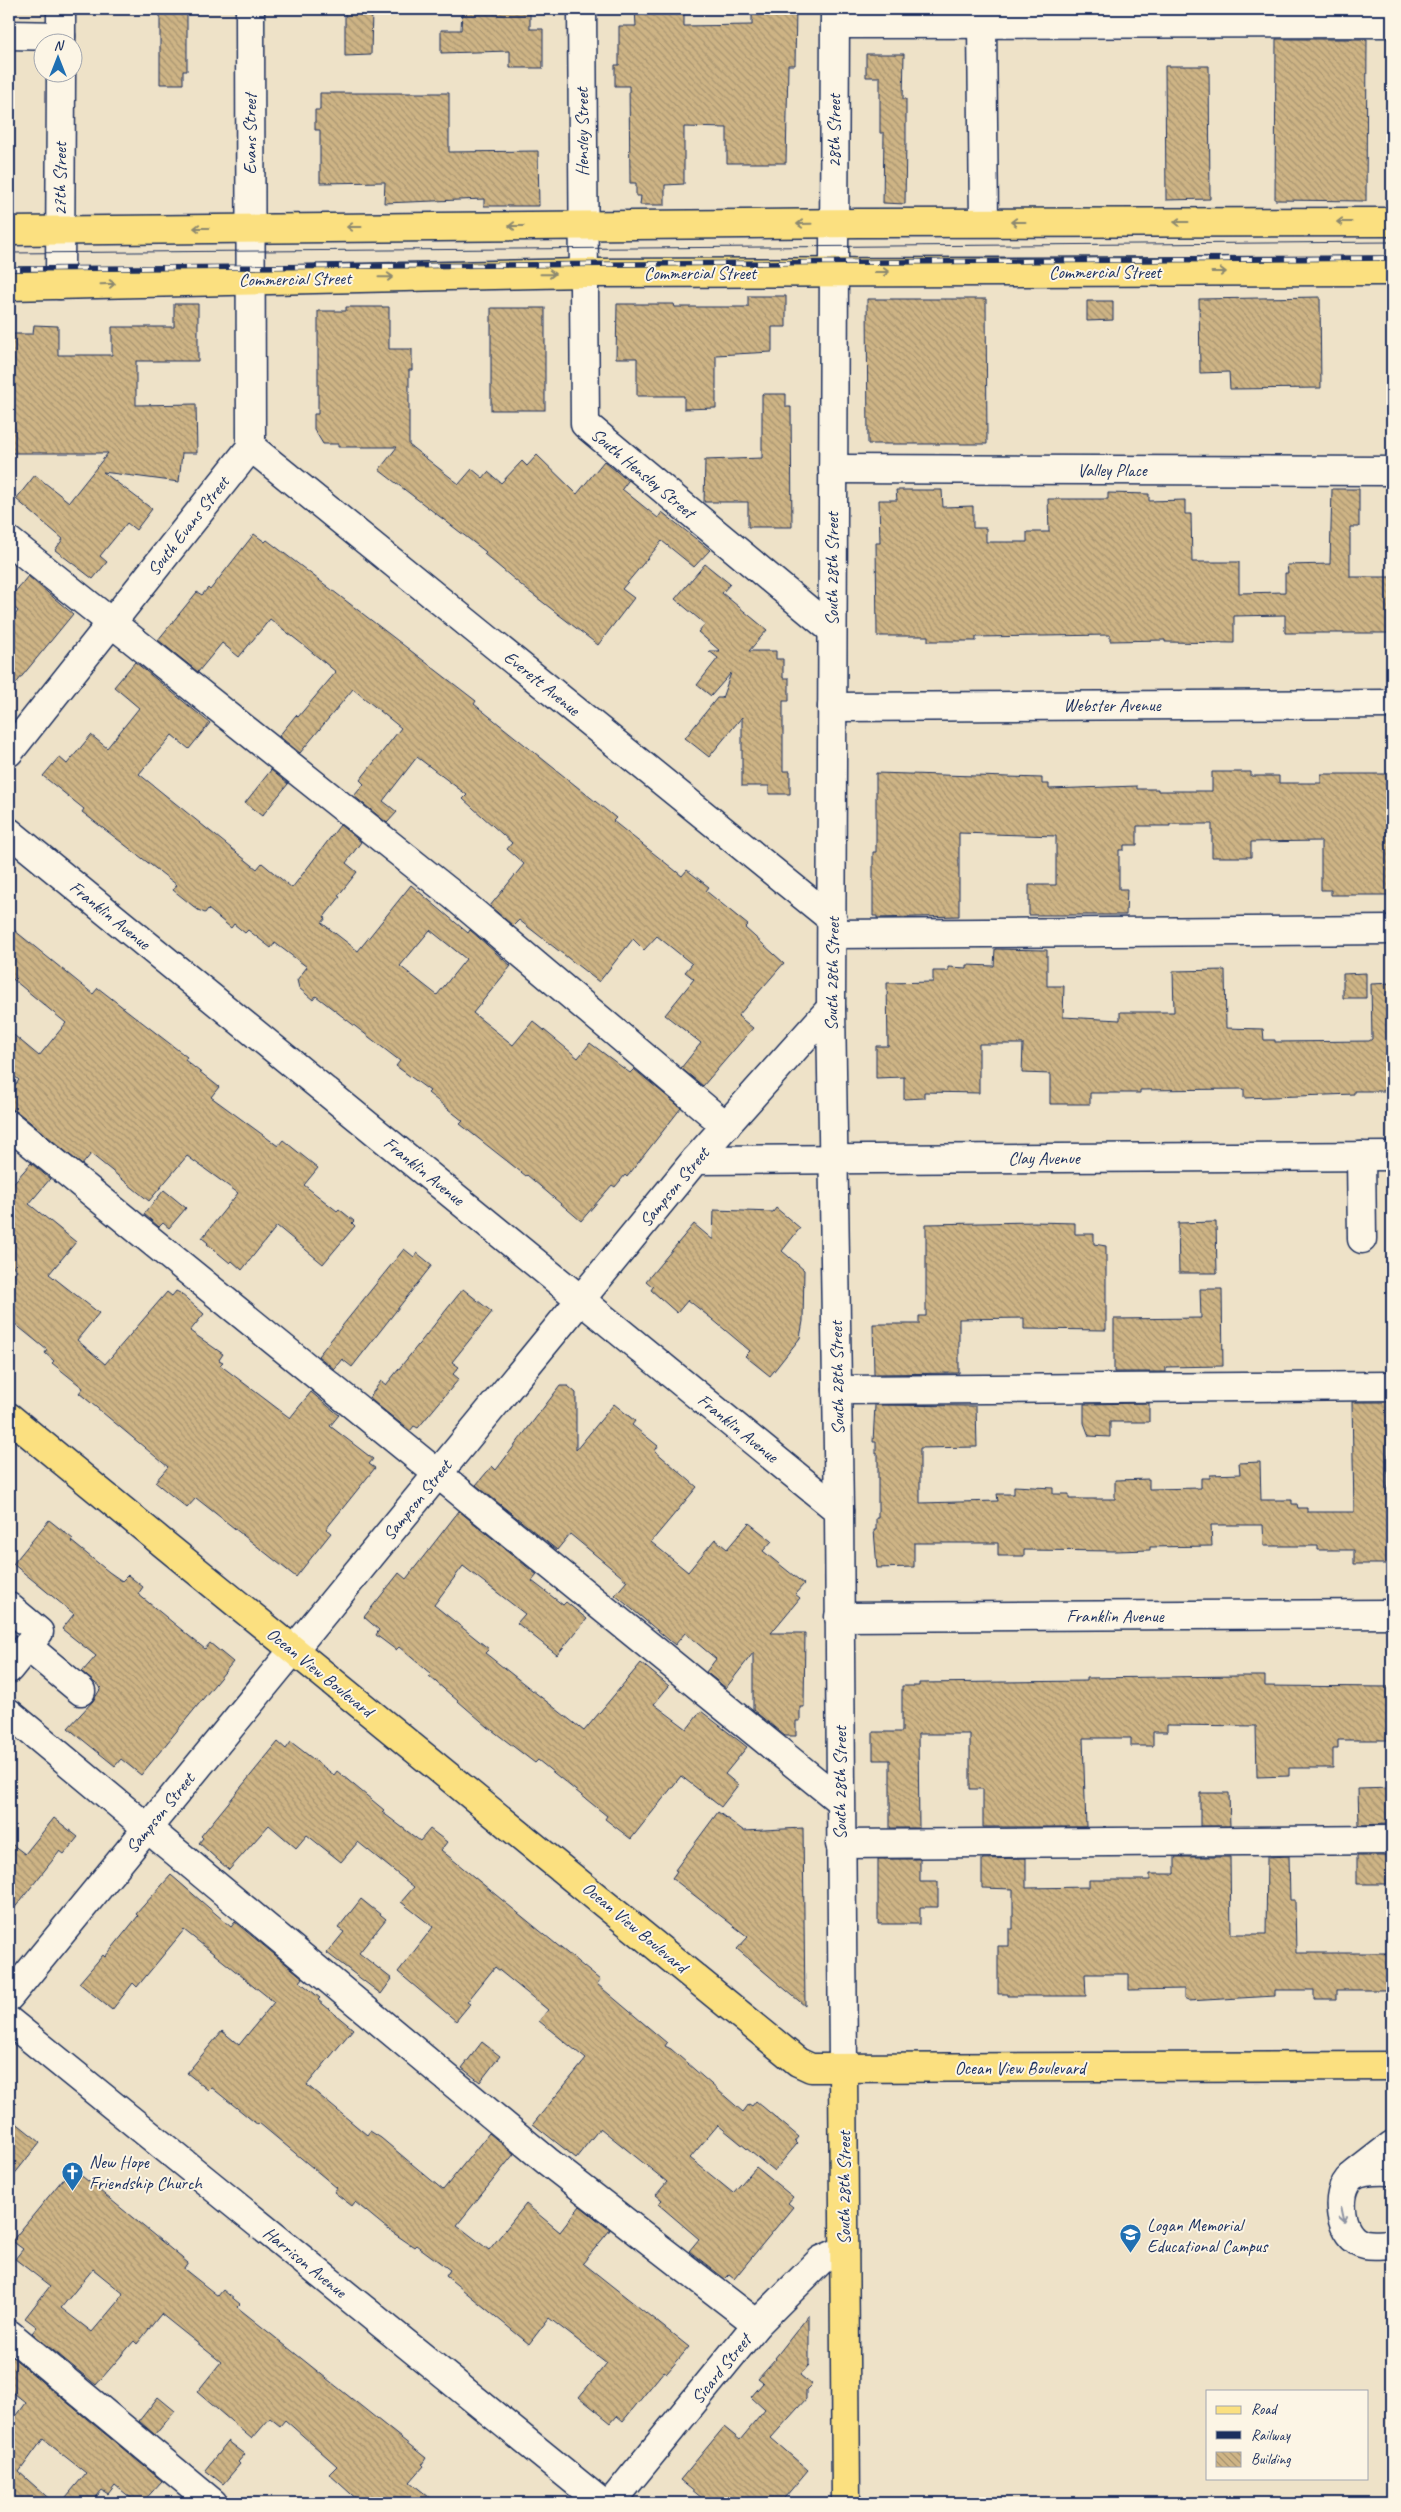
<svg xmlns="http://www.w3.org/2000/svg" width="1401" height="2512" font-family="Caveat,sans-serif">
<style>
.building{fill:url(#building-back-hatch);stroke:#1b2f5e;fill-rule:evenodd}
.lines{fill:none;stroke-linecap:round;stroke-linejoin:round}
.minor-casing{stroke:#1b2f5e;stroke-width:31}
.major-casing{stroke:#1b2f5e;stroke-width:31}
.minor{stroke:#fcf5e5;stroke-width:28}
.major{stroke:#fbe080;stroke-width:28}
.tram{stroke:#1b2f5e;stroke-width:1}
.rail-casing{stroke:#1b2f5e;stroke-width:5.5}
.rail{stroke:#fcf5e5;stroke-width:4;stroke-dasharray:11;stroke-linecap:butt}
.oneway{stroke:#8b886f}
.oneway2{stroke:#8c92a2}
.labels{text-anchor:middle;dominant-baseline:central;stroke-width:4;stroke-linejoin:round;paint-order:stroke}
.street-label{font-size:18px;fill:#1b2f5e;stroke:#fcf5e5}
.poi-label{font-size:18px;fill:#1b2f5e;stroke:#fcf5e5;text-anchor:start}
</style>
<defs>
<pattern id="building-back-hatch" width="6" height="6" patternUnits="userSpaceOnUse" patternTransform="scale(1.25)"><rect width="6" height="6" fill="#ceb485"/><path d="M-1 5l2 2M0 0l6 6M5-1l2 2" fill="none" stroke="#a69370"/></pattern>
</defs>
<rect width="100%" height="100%" fill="#eee2c8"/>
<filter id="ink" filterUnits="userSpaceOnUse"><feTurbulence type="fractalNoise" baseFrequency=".02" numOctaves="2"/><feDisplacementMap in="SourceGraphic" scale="10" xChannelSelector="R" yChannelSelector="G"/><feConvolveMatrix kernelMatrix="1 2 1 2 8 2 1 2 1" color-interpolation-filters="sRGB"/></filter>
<g filter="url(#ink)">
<g class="building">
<polygon points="160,9 187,9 187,71 183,71 183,84 160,84"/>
<polygon points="345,9 372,9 371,55 345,56"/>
<polygon points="462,9 530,9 530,29 543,29 543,68 510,68 510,51 441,53 441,30 461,30"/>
<polygon points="635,9 684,9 684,26 752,25 752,9 796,9 795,65 788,65 786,163 727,163 727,128 684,127 684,184 665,185 665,205 640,205 641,196 636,196 636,183 630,183 629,86 615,86 615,65 619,65 619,26 636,26"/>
<polygon points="1276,39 1367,39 1366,201 1275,200"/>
<polygon points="866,54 904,54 903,99 906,99 906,140 905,204 883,203 884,133 880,133 880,77 866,77"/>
<polygon points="1165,66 1209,66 1210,199 1166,200"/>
<polygon points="320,93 449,93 449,152 538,151 539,206 484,206 484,199 384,203 385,182 320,183 320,130 315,130 315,110 320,110"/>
<polygon points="748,296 786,296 786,327 772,327 772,352 716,355 716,408 684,409 684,396 637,396 637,358 616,358 617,304 674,304 675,307 748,307"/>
<polygon points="1320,297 1321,388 1230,389 1229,372 1200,373 1199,299"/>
<polygon points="867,299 986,299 987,444 868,444"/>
<polygon points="1087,301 1113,301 1113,320 1087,321"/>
<polygon points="174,304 198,304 198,361 136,361 136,405 196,404 197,453 182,453 179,482 103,472 152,509 136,530 127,523 100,556 107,562 93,579 55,550 63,539 16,499 35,475 69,502 108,453 9,453 9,334 33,334 34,325 58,326 58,355 112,355 112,327 174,327"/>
<polygon points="346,307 389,307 389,349 412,349 412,370 409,370 409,445 459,484 472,469 483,478 488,472 501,483 522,461 527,466 537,455 577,494 604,461 628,481 622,489 658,518 662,512 710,550 694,567 662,541 622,589 634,598 598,645 527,590 484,554 486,552 379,470 397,447 338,447 338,444 323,444 314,429 314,414 318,414 318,311 346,311"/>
<rect x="491" y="308" width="54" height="102"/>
<polygon points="762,394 786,394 786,407 791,407 792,527 748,527 748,502 704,502 705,460 762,458"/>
<polygon points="1332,489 1359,489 1359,527 1350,527 1350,577 1392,577 1392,633 1285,633 1285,615 1234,616 1234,643 1165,642 1165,640 1110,641 1110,635 976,637 976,641 928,641 928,636 877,636 876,543 880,543 879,500 897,500 896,490 942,490 943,507 973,506 973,528 986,528 986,542 1027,542 1027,532 1049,532 1048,499 1108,499 1108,493 1149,494 1149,501 1185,500 1185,514 1191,514 1192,562 1239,562 1239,593 1285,592 1285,573 1288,573 1287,565 1330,564"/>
<polygon points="254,534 265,542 267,540 476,701 474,704 616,818 613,821 682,876 687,870 709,887 706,891 748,925 745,928 784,963 738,1016 753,1028 703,1086 681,1068 701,1043 665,1015 694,979 685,972 692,964 657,936 644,950 633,939 599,982 519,920 513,926 490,906 524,864 507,849 512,843 463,799 467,795 417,757 383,801 397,812 387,823 354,796 364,784 360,780 401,728 353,689 300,753 279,736 296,715 298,717 336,672 302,644 270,619 239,657 222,643 198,672 158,640 197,592 202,595 208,588 210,590"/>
<polygon points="705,564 730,584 722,593 767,630 749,651 776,651 776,659 783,659 783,678 789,678 789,701 783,701 783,771 790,771 790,794 769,794 769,786 742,786 742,717 709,757 685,738 717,698 722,698 731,673 711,696 697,685 718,658 709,651 720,651 698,632 705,624 675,599"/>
<polygon points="28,576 73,614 9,692 9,623 18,611 9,603 9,599"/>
<path d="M135,662L210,723L189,749L172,735L139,774L257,869L262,863L292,888L340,825L361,842L346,863L357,872L338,896L340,897L324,917L326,918L322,923L358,951L411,885L468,933L470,930L511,966L473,1013L513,1045L533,1021L578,1058L590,1043L630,1073L634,1069L681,1108L627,1177L625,1175L615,1187L612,1185L581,1221L527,1175L526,1176L460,1124L463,1121L428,1093L430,1091L396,1066L400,1061L316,996L313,1000L299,988L297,980L307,967L275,943L271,948L248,930L245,933L234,924L231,928L208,909L205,913L198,910L173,890L177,885L82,812L84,809L43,776L59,757L67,764L91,735L107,748L139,708L114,687ZM430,930L466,959L437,995L400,966Z"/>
<polygon points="271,770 288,784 262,816 245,803"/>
<polygon points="1212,772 1251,772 1251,776 1279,776 1279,783 1321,783 1321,774 1392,774 1392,895 1331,895 1331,890 1321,890 1321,841 1251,842 1251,857 1212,857 1212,824 1170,824 1170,826 1137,826 1137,845 1124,845 1124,850 1119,850 1119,889 1127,889 1126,915 1029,915 1029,885 1056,885 1056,836 959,833 959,916 877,918 877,916 873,916 873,852 876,852 876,773 1042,778 1042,784 1049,784 1049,789 1137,786 1137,789 1158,789 1158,791 1212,791"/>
<polygon points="9,926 93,994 98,988 187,1057 185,1060 219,1087 211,1097 278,1146 283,1140 318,1168 304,1185 337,1211 339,1209 354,1221 352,1223 355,1226 323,1264 277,1226 242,1270 232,1261 230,1263 207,1244 208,1243 202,1238 238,1193 187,1156 149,1201 91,1154 82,1165 19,1113 9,1107 9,1093 19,1080 9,1072 9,1031 39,1056 66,1023 9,976"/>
<polygon points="995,949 1047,950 1047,986 1064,986 1063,1017 1120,1020 1120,1012 1174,1012 1173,971 1225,970 1226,1028 1263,1029 1264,1040 1275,1040 1275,1042 1369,1041 1372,1039 1371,984 1392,983 1392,1091 1354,1091 1354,1094 1244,1098 1244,1089 1140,1090 1140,1093 1090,1093 1090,1104 1050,1104 1050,1074 1022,1073 1023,1044 979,1044 979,1093 924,1092 924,1098 904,1099 904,1077 876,1078 876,1046 888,1046 887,983 933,982 933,971 948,971 948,967 967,968 967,965 994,966"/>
<polygon points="1366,973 1366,998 1343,998 1343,974"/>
<polygon points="31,1163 50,1179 29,1204 76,1242 49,1274 99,1313 77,1340 105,1364 167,1292 172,1296 176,1291 180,1293 204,1314 190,1331 223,1354 219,1360 223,1362 220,1365 290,1418 311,1392 339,1415 330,1426 373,1459 369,1464 375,1468 326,1529 331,1533 296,1577 196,1498 187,1508 155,1482 168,1467 79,1393 83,1388 52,1363 54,1361 45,1353 47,1350 9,1319 9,1280 17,1270 9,1263 9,1188"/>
<polygon points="164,1190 186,1208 169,1228 163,1223 159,1227 144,1214"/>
<polygon points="776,1208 800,1228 782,1251 804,1270 803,1321 800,1338 770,1376 745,1356 750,1351 712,1319 688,1300 677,1313 651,1290 653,1287 646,1281 694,1224 713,1240 714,1210 773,1212"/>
<polygon points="1035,1222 1075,1223 1075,1234 1094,1234 1094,1244 1106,1246 1106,1330 1024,1329 1024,1318 959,1319 959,1373 874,1374 873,1324 919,1324 919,1316 926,1316 926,1224"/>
<polygon points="1216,1222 1217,1273 1179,1273 1178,1223"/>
<polygon points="404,1249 414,1257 417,1253 432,1265 352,1367 342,1359 334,1369 318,1356"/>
<polygon points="463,1289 492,1312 452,1362 459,1367 453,1374 459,1379 418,1428 414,1426 410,1431 369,1398 381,1381 386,1385"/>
<polygon points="1200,1289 1222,1289 1223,1366 1166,1367 1166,1372 1114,1372 1114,1319 1201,1318"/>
<polygon points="560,1386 568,1386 576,1393 576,1450 614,1404 635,1421 632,1425 658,1446 655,1451 697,1487 651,1542 688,1572 715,1539 727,1549 749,1523 772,1541 763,1551 804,1584 795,1594 800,1598 771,1633 805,1633 804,1707 800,1707 800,1721 796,1721 796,1736 785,1736 753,1710 753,1653 726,1688 706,1672 716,1659 685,1633 675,1645 615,1595 627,1581 570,1534 557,1550 476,1485 492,1466 496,1470"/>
<polygon points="1352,1402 1392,1402 1392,1435 1387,1435 1388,1564 1354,1564 1354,1550 1318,1550 1318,1546 1264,1546 1263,1525 1211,1525 1212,1546 1150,1547 1150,1550 1116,1551 1024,1550 1024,1556 998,1556 998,1543 914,1543 914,1567 877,1568 874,1530 876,1530 876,1518 878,1518 878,1454 876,1454 876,1442 873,1442 875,1405 976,1406 977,1447 920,1448 920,1503 998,1501 997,1494 1014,1494 1014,1486 1053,1488 1053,1494 1069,1494 1069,1499 1115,1499 1115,1480 1149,1479 1149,1489 1201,1488 1201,1478 1210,1478 1210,1475 1240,1474 1239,1463 1260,1462 1261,1500 1292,1500 1292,1504 1297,1504 1298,1508 1307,1508 1307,1512 1354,1512"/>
<polygon points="1149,1403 1149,1422 1110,1422 1110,1437 1089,1436 1084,1423 1084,1404"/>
<polygon points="459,1511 537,1575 532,1581 563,1605 566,1602 587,1619 557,1655 517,1623 525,1614 463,1566 434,1605 489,1649 485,1653 584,1731 641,1663 669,1686 654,1704 687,1729 701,1711 747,1747 725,1774 738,1785 721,1807 681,1776 631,1839 605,1819 607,1816 538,1760 535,1763 488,1727 429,1676 431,1674 399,1647 396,1650 376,1635 379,1630 364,1617 399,1573 406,1579"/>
<polygon points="49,1520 73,1539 71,1541 109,1572 122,1581 128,1575 143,1587 138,1594 205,1649 210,1643 233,1662 141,1775 121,1759 115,1766 68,1728 93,1701 101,1688 82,1672 96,1656 62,1629 74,1614 13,1564"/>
<polygon points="1237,1676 1265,1676 1265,1686 1392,1687 1392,1740 1338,1740 1338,1749 1333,1749 1333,1768 1289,1768 1289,1776 1257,1777 1256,1726 1167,1725 1167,1732 1153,1732 1153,1746 1131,1746 1131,1738 1083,1738 1086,1827 983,1827 983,1789 970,1789 970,1734 918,1734 919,1828 890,1828 890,1760 873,1760 873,1732 902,1732 902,1686 919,1686 919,1683 1087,1681 1087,1678"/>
<polygon points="278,1742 286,1749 291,1742 334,1775 337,1771 384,1810 382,1812 420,1841 430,1829 447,1842 441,1850 600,1980 597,1984 667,2043 665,2046 671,2049 743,2112 749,2104 752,2106 756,2101 799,2137 795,2142 797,2144 774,2171 718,2125 690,2158 733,2193 756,2167 793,2197 788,2203 793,2207 734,2279 729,2275 725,2279 689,2251 699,2239 658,2204 662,2200 656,2195 667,2182 600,2128 576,2158 533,2124 586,2059 539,2021 548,2010 495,1967 467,2002 470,2004 456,2021 398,1972 433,1927 401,1902 414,1887 358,1842 341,1862 307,1835 296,1848 269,1825 229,1870 199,1843 203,1838 201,1836"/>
<polygon points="1392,1788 1392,1817 1388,1817 1388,1824 1359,1825 1358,1789"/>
<polygon points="1200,1793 1229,1793 1230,1826 1200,1826"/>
<polygon points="718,1812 744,1831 803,1828 805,2006 737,1949 748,1937 672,1878 677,1871 675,1870"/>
<polygon points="54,1818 78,1837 64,1854 60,1851 9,1915 9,1842 25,1854"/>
<polygon points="1289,1856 1290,1900 1295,1900 1296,1953 1392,1953 1392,1990 1337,1990 1337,1999 1314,1999 1314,1990 1275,1990 1275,1996 1188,2001 1184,1999 1184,1989 1129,1990 1129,1974 1085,1974 1086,1996 1008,1996 1008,1994 998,1994 998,1946 1009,1946 1009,1929 1013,1929 1013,1889 982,1888 982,1859 1026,1858 1026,1888 1089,1887 1089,1880 1150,1880 1150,1874 1175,1874 1175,1857 1230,1857 1231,1934 1266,1934 1267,1857"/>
<polygon points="1357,1856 1388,1856 1387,1884 1357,1884"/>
<polygon points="878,1859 920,1859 920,1882 938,1882 938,1907 920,1907 920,1924 878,1924"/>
<polygon points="171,1875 231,1927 235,1922 303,1978 300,1982 320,1998 318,2000 353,2029 307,2085 367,2135 370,2131 381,2138 443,2190 489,2133 514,2154 457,2225 489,2250 526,2204 560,2232 580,2206 610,2230 583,2263 689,2347 667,2373 664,2371 623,2421 617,2416 611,2423 579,2397 607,2363 549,2318 529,2344 446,2276 450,2270 416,2245 414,2247 389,2230 355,2202 352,2206 334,2192 337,2188 259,2123 258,2125 211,2087 208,2090 187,2073 222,2031 239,2045 274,2002 184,1930 137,1987 133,1983 112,2010 79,1983 103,1955 105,1957 138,1916 136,1914"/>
<polygon points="361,1899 386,1919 359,1953 392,1979 381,1994 327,1953 344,1932 338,1928"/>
<polygon points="482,2042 500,2056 480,2082 462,2068"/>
<polygon points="9,2117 40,2142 9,2181"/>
<path d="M72,2168L188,2263L184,2269L218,2296L223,2290L240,2304L237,2307L426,2458L422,2464L424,2466L410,2482L437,2503H361L329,2474L337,2466L285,2420L280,2426L270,2418L252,2439L197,2392L221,2362L161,2314L137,2344L134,2341L96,2385L32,2333L37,2327L25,2318L50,2286L15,2259L23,2249L12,2241ZM93,2269L124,2294L92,2332L61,2308Z"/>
<polygon points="809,2315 809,2365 800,2375 812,2385 806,2391 806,2399 771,2438 808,2470 780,2503 708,2503 680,2480 724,2427 740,2440 765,2410 751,2397 763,2383 758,2379 776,2359 775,2358"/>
<polygon points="11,2356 162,2481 142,2503 137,2503 115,2485 108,2494 102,2490 91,2503 61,2503 86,2473 43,2439 19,2472 54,2503 9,2503 9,2426 26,2403 9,2389 9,2359"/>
<polygon points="158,2397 175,2411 155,2435 139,2421"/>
<polygon points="228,2441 245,2454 238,2462 240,2464 223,2484 205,2470"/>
</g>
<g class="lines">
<defs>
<g id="minor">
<polyline points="582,9 585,424 832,630"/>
<polyline points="835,9 831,1008 839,1511 843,2068"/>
<polyline points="835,24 1392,23"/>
<polyline points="982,24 984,222"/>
<polyline points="9,35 61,36"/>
<polyline points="61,42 61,9"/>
<polyline points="60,285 61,72"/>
<polyline points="251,447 833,920"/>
<polyline points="833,469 1392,471"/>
<polyline points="9,541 454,896 726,1126"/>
<polyline points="832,707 1392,704"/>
<polyline points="9,752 251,447 250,9"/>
<polyline points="9,832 839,1511"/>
<polyline points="832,934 1392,930"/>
<polyline points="9,1125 840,1801"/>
<polyline points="1361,1156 1362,1239"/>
<polyline points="695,1160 1392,1156"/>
<polyline points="837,1390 1392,1386"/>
<polyline points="9,1607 39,1632 9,1669"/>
<polyline points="839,1617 1392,1614"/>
<polyline points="27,1646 81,1691"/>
<polyline points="9,1713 547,2161 757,2324"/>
<polyline points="840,1844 1392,1840"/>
<polyline points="9,1997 695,1160 831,1008"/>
<polyline points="9,2021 602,2503"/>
<path d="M1392,2170C1380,2170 1362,2168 1351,2177C1333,2193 1339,2239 1365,2244C1374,2246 1384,2244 1392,2244"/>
<polyline points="1356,2173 1392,2145"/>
<polyline points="9,2334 213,2503"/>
<polyline points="611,2503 757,2324 821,2260 844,2250"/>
</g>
<g id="major">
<polyline points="9,231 859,223 1392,222"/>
<polyline points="9,286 583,273 1392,271"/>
<path d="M9,1417C271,1633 536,1845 798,2062L811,2068L1392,2066"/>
<polyline points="843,2068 846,2503"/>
</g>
</defs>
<use href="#minor" class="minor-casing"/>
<use href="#major" class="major-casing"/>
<use href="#minor" class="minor"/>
<use href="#major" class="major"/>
<polyline class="tram" points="9,253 1392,242"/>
<defs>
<polyline id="rail" points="9,269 1392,258"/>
</defs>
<use href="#rail" class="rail-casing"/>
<use href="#rail" class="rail"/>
</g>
<defs><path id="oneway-shaft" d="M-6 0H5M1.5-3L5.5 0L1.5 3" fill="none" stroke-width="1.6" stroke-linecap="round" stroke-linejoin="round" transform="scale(1.25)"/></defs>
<g class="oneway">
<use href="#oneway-shaft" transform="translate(1018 222) rotate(180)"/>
<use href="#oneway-shaft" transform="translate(1181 222) rotate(180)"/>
<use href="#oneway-shaft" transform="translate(1344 222) rotate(180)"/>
<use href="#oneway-shaft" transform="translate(804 224) rotate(179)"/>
<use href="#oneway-shaft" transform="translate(516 226) rotate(180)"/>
<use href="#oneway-shaft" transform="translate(354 227) rotate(180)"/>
<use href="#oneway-shaft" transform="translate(201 228) rotate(180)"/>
<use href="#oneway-shaft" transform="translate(882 272)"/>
<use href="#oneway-shaft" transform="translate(1219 272)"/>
<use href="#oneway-shaft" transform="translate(548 274) rotate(-1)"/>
<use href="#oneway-shaft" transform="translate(386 277) rotate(-1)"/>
<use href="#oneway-shaft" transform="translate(108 284) rotate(-2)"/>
</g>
<use class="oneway2" href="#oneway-shaft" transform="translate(1343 2215) rotate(78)"/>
</g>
<defs>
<symbol id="church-pin" viewBox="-11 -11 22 30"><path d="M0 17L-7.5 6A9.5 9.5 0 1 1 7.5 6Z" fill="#1f6fb2" stroke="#fcf5e5"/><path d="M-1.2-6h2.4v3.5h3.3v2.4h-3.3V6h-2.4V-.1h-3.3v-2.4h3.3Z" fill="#fff"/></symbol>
<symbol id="school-pin" viewBox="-11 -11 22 30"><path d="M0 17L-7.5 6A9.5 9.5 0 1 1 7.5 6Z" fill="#1f6fb2" stroke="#fcf5e5"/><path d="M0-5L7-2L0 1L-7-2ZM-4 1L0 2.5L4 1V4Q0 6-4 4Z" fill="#fff"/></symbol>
</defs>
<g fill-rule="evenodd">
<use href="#church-pin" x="60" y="2160" width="25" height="34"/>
<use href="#school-pin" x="1118" y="2222" width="25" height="34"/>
</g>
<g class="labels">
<g class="street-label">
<text transform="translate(834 131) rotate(-90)">28th Street</text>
<text transform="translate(582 132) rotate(-90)">Hensley Street</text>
<text transform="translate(250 134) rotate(-90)">Evans Street</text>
<text transform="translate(60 179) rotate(-90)">27th Street</text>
<text x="1105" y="272">Commercial Street</text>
<text x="700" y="273">Commercial Street</text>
<text transform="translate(295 279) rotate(-1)">Commercial Street</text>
<text x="1112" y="470">Valley Place</text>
<text transform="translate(643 473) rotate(40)">South Hensley Street</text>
<text transform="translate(188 526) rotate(-52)">South Evans Street</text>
<text transform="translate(832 569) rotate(-90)">South 28th Street</text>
<text transform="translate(542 683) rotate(39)">Everett Avenue</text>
<text x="1112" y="705">Webster Avenue</text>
<text transform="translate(110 915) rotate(39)">Franklin Avenue</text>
<text transform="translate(832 974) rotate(-89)">South 28th Street</text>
<text x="1044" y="1158">Clay Avenue</text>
<text transform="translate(424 1171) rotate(39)">Franklin Avenue</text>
<text transform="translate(674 1187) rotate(-50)">Sampson Street</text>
<text transform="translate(837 1378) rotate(-91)">South 28th Street</text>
<text transform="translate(738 1428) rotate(39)">Franklin Avenue</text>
<text transform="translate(417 1500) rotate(-51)">Sampson Street</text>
<text x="1115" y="1616">Franklin Avenue</text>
<text transform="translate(320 1672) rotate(39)">Ocean View Boulevard</text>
<text transform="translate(840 1783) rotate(-90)">South 28th Street</text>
<text transform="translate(160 1813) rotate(-51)">Sampson Street</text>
<text transform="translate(635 1927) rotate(40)">Ocean View Boulevard</text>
<text x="1020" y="2068">Ocean View Boulevard</text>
<text transform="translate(844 2188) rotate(-90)">South 28th Street</text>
<text transform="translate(305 2262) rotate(39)">Harrison Avenue</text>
<text transform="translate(721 2369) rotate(-51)">Sicard Street</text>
</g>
<g class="poi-label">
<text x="89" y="2162">New Hope<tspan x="89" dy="21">Friendship Church</tspan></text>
<text x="1147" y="2225">Logan Memorial<tspan x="1147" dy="21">Educational Campus</tspan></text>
</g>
</g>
<rect width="1401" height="2512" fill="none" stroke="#fcf5e5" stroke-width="30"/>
<rect x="15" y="15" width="1371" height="2482" fill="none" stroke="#1b2f5e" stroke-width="2" filter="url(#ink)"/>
<rect x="1206" y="2390" width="162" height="90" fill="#fcf5e5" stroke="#a2a6af"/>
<rect x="1216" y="2406" width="25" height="8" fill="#fbe080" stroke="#a2a6af"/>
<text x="1251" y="2414" font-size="15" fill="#1b2f5e">Road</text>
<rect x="1216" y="2431" width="25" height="8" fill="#1b2f5e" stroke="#a2a6af"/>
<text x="1251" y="2440" font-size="15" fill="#1b2f5e">Railway</text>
<rect x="1216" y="2452" width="25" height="15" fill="url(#building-back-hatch)" stroke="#a2a6af"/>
<text x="1251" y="2464" font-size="15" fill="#1b2f5e">Building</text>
<g transform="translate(58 58)"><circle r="24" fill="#fcf5e5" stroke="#a2a6af"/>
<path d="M0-4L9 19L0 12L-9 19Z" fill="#1f6fb2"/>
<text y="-8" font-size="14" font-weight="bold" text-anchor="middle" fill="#1b2f5e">N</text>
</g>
</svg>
